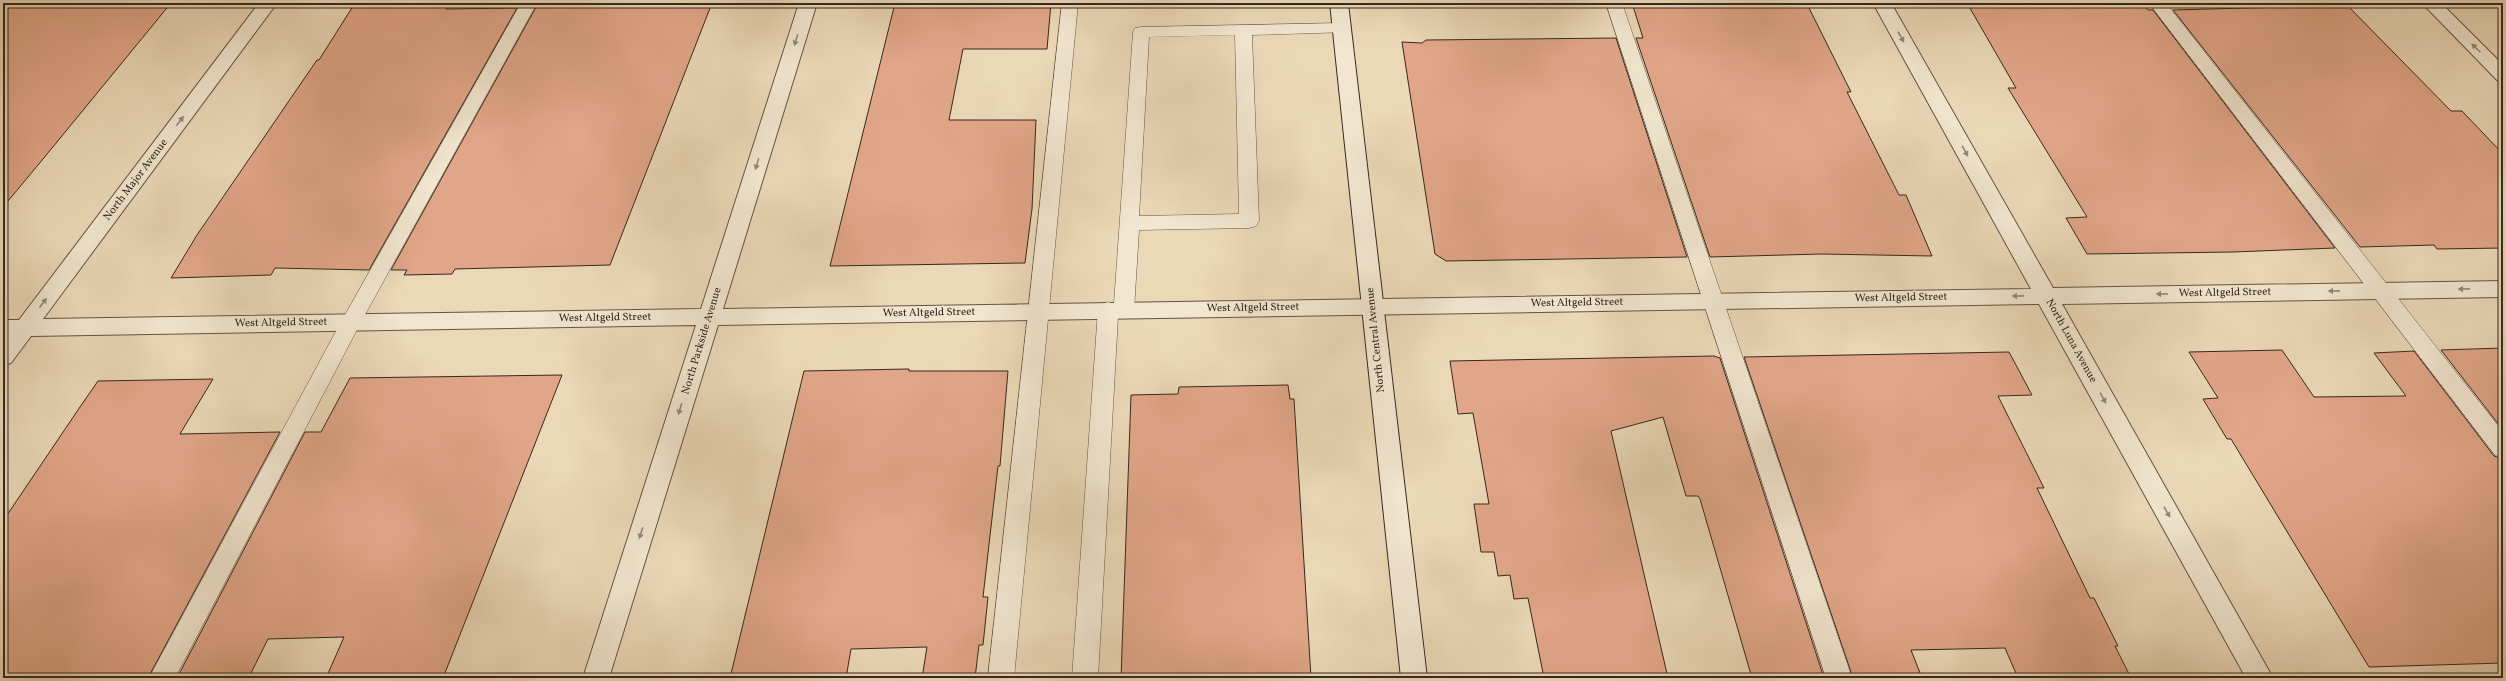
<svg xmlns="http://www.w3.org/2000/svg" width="2506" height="681" font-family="Vollkorn,serif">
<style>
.building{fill:#e1a688;stroke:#36281e}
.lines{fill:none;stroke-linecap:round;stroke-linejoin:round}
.lane-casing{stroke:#635444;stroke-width:1}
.street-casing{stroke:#635444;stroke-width:2}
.secondary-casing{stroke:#36281e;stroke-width:2}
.lane{fill:#f2e6d0;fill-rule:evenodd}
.street{fill:#f2e6d0;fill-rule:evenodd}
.secondary{fill:#f2e6d0;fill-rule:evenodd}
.oneway{fill:#948777}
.labels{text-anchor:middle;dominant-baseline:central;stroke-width:3.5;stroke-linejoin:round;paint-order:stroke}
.street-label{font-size:11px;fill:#36281e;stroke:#f2e6d0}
</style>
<rect width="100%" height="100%" fill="#ebd8b7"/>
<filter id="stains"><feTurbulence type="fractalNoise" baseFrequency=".005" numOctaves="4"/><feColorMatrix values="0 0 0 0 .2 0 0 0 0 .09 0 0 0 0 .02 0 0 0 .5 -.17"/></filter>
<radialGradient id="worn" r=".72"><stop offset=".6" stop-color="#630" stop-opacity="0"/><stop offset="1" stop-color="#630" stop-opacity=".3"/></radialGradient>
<g class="building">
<polygon points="171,3 43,159 3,207 3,4"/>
<polygon points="355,3 432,3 430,6 448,5 446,9 517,8 369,270 275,268 271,275 171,278 197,235 317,60 319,60"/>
<polygon points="552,3 712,3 610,265 455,269 452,274 404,275 407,270 391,270 536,7 550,7"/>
<polygon points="895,3 1051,3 1047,49 963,49 949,120 1036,120 1032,209 1025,263 830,266"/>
<polygon points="1967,3 2142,3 2148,10 2153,10 2335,248 2233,252 2087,254 2066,218 2087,217 2008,88 2016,88"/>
<polygon points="2281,3 2345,3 2451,111 2462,111 2503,154 2503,248 2437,249 2434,245 2360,247 2173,10 2284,7"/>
<polygon points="1807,4 1851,92 1847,92 1899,195 1906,195 1932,256 1821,254 1710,257 1636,38 1643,38 1633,6"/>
<polygon points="1616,38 1687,257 1446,261 1435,254 1402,42 1422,43 1426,40"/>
<polygon points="2503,348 2503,430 2441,350"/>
<polygon points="2282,350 2314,397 2406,396 2374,353 2414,351 2494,456 2503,459 2503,663 2369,667 2231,439 2227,439 2203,399 2218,398 2189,352"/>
<polygon points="2009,352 2032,395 1998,396 2044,488 2037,488 2090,598 2094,598 2118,646 2115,646 2131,678 2018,678 2005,648 1911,650 1922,678 1853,678 1744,357"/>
<polygon points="1714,356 1720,358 1824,678 1752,678 1700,499 1698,496 1686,496 1663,417 1611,431 1668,678 1544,678 1528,598 1514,599 1510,575 1498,576 1494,552 1481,552 1474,504 1489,504 1473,413 1458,414 1450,361"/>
<polygon points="909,369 909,371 1008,371 1000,466 998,466 983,597 988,597 983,645 979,645 975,678 922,678 927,647 851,649 846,678 730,678 804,371"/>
<polygon points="562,375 443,678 326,678 344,637 268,639 249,677 177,678 305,432 321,432 350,378"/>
<polygon points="213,379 180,434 280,432 148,678 3,678 3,521 82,404 98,381"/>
<polygon points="1288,385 1290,399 1294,399 1311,678 1121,678 1131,395 1178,394 1179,387"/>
</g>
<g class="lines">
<defs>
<g id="lane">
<polygon points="521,3 537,3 361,322 175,678 149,678 341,322"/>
<polygon points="1062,3 1078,3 1014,678 988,678"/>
<polygon points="1606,3 1622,3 1852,678 1826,678"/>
<polygon points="2149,3 2166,3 2503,432 2503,458 2495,455"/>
<path d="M1342,23L1348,24L1350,28L1348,32L1252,35L1259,221L1256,226L1249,228L1139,230L1134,310L1131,315L1124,318L1118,316L1098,678H1072L1098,310L1101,305L1108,302L1114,304L1133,32L1135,28L1141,27ZM1235,35L1239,214L1139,216L1149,37Z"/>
</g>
<g id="street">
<polygon points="259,3 277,3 43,319 701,309 799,3 817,3 723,309 2031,289 1873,3 1891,3 2053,288 2503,281 2503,297 2062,304 2273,678 2246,678 2039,304 718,325 609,678 583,678 696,325 31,336 11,363 3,365 3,341 6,336 3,336 3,320 19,320"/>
<polygon points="2422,3 2441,3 2503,65 2503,82 2497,80"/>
</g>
<polygon id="secondary" points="1330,3 1348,3 1427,678 1401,678"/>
</defs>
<use href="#lane" class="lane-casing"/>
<use href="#street" class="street-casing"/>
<use href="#secondary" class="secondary-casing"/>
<use href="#lane" class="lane"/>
<use href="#street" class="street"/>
<use href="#secondary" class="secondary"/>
</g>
<defs><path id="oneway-solid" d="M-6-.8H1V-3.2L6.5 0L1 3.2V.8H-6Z"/></defs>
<g class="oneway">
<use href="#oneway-solid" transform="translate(1901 37) rotate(61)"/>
<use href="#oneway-solid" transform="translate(796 40) rotate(107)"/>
<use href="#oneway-solid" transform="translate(2476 48) rotate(-135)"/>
<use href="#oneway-solid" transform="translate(180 121) rotate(-53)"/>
<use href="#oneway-solid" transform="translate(1965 151) rotate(61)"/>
<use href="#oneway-solid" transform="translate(757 164) rotate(107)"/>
<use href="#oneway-solid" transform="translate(2464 289) rotate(179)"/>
<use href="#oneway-solid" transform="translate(2334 291) rotate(179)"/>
<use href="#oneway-solid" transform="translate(2162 294) rotate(179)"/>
<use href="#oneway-solid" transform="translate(2018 296) rotate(179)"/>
<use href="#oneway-solid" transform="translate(43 303) rotate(-53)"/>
<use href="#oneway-solid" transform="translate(2103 398) rotate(61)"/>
<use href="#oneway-solid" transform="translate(680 409) rotate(107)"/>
<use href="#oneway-solid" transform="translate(2167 512) rotate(61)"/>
<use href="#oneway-solid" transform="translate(641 533) rotate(107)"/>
</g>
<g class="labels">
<g class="street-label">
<text transform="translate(136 180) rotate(-53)">North Major Avenue</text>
<text transform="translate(2225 293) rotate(-1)">West Altgeld Street</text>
<text transform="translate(1901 298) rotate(-1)">West Altgeld Street</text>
<text transform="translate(1577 303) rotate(-1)">West Altgeld Street</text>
<text transform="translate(1253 308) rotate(-1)">West Altgeld Street</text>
<text transform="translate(929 313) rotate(-1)">West Altgeld Street</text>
<text transform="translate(605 318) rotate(-1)">West Altgeld Street</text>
<text transform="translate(281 323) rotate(-1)">West Altgeld Street</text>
<text transform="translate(1376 340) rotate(-96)">North Central Avenue</text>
<text transform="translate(702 341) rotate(-73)">North Parkside Avenue</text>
<text transform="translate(2071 341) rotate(61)">North Luna Avenue</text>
</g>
</g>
<rect width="2506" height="681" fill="none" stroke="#ebd8b7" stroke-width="16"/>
<rect x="4" y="4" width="2498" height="673" fill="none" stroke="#36281e" stroke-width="2"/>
<rect x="8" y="8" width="2490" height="665" fill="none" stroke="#36281e"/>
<rect width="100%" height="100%" filter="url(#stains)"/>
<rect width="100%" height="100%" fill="url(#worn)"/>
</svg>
